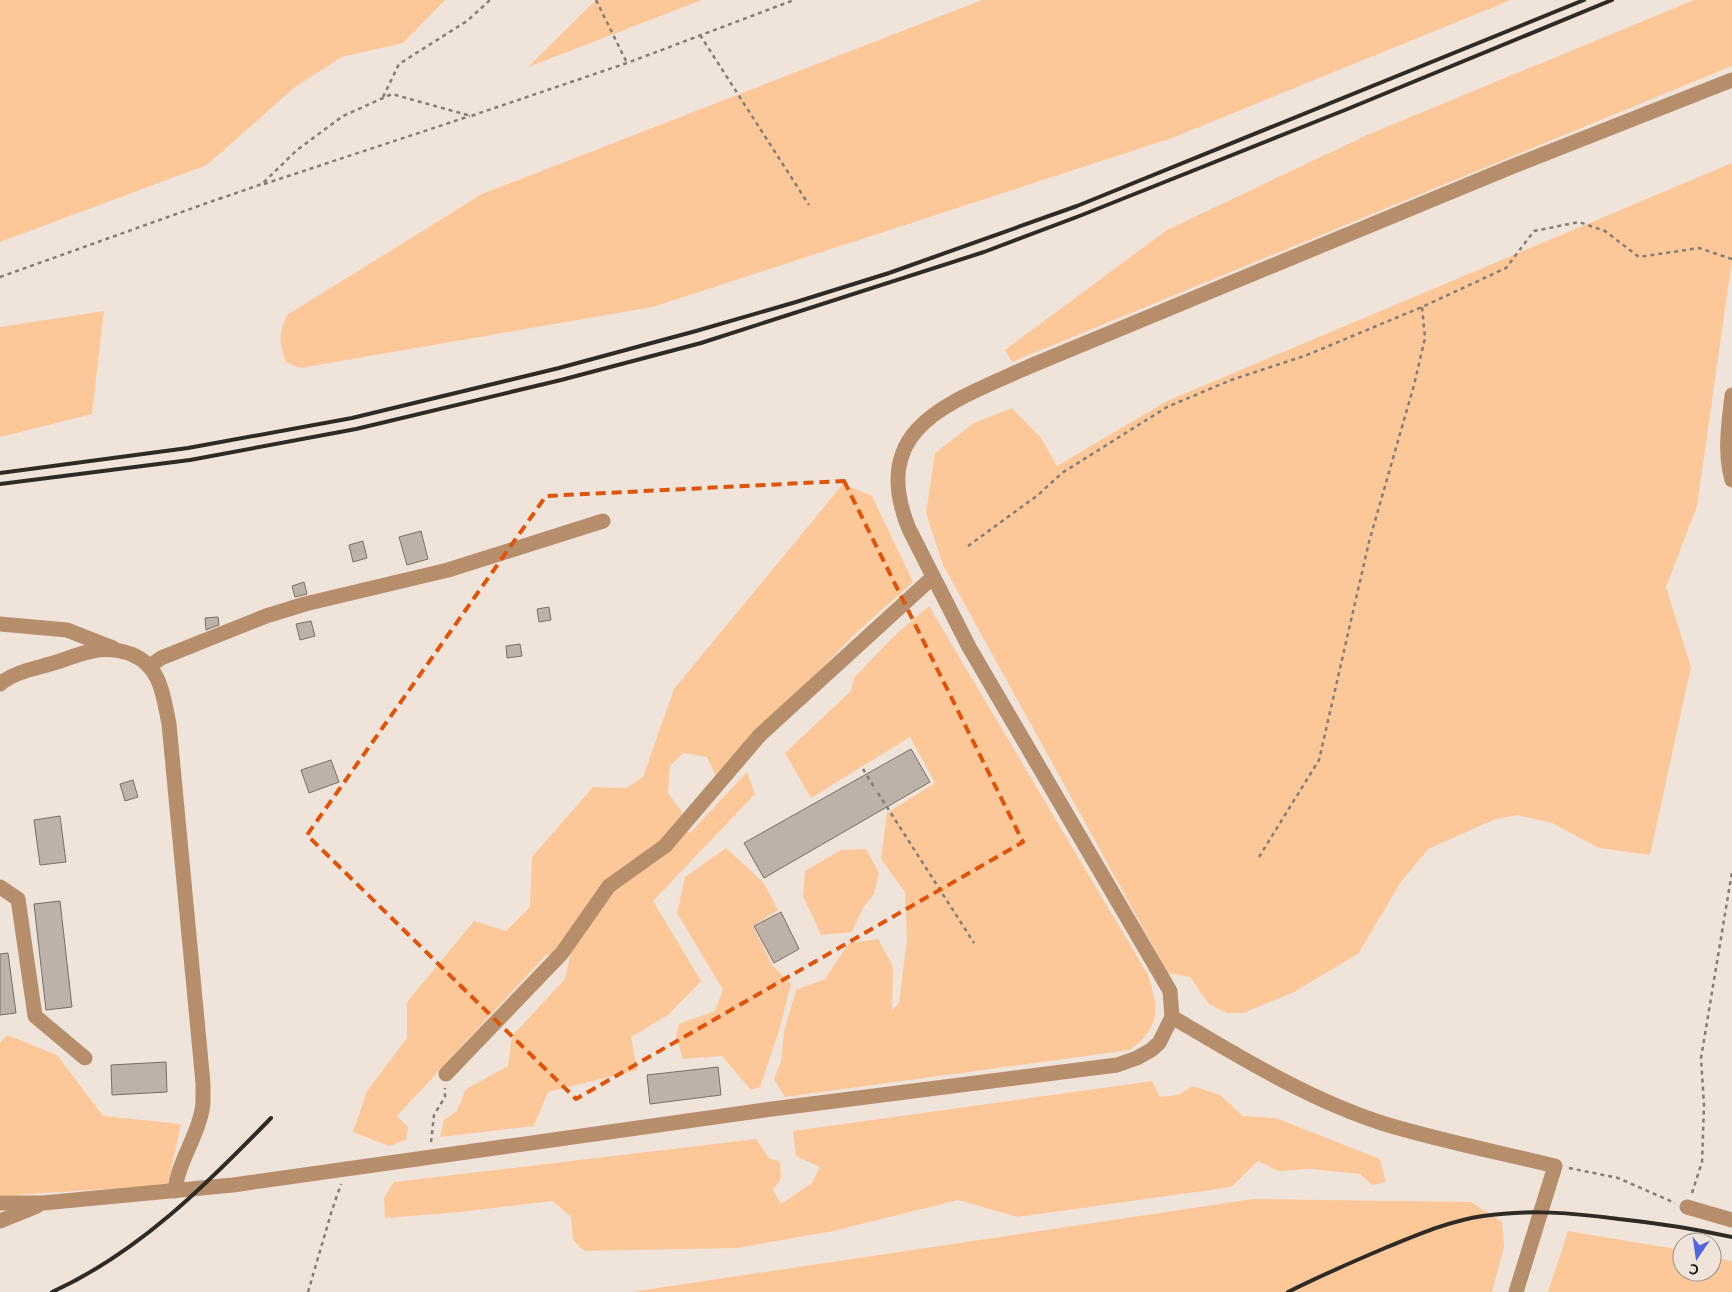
<svg xmlns="http://www.w3.org/2000/svg" width="1732" height="1292" font-family="Mulish,sans-serif">
<style>
.green{fill:#fcc89a}
.building{fill:#beb2a8;stroke:#796e65}
.lines{fill:none;stroke-linecap:round;stroke-linejoin:round}
.path{stroke:#847c75;stroke-width:2.5;stroke-dasharray:4 4;stroke-linecap:butt}
.minor{stroke:#b78e6b;stroke-width:15}
.rail{stroke:#2f2a25;stroke-width:4}
.marked{fill:none;stroke:#dd550c;stroke-width:4;stroke-dasharray:10 6;stroke-linejoin:round}
</style>
<rect width="100%" height="100%" fill="#f0e4da"/>
<g class="green">
<polygon points="0,0 445,0 403,43 342,57 295,87 207,165 0,242"/>
<polygon points="596,0 702,0 528,67"/>
<path d="M982,0H1511L1172,138L653,307L300,368L286,362C279,343 278,334 287,315L482,194Z"/>
<polygon points="1694,0 1732,0 1732,66 1012,362 1005,350 1167,230 1367,135"/>
<polygon points="1732,163 1732,260 1697,506 1666,587 1691,667 1650,855 1599,848 1552,823 1517,815 1493,820 1428,849 1401,882 1358,954 1292,993 1243,1013 1226,1013 1209,1004 1190,977 1168,973 943,565 926,513 935,453 974,423 1012,408 1041,438 1057,466 1167,401"/>
<polygon points="104,311 92,414 0,437 0,327"/>
<polygon points="843,484 872,496 913,582 856,633 716,776 707,757 683,753 670,766 668,793 682,812 680,824 690,833 747,772 755,794 653,901 701,981 668,1015 631,1037 637,1070 548,1092 534,1126 440,1137 444,1120 457,1111 466,1089 508,1066 512,1036 565,979 572,948 546,955 397,1116 408,1127 406,1140 389,1146 353,1132 367,1091 407,1038 407,1002 474,921 506,931 530,907 532,857 593,787 626,788 643,777 674,689"/>
<path d="M929,606L1148,975C1159,1010 1161,1026 1130,1050L785,1097L774,1079L781,1062L784,1032L796,990L825,979L849,943L878,939L893,967L892,1010L899,1003L907,940L905,892L881,859L887,813L935,783L910,737L811,798L785,753L851,691L854,678L895,635Z"/>
<polygon points="726,848 763,882 778,910 753,926 772,965 791,984 778,1034 760,1087 751,1090 722,1056 683,1059 676,1036 679,1024 715,1011 723,990 677,913 685,877"/>
<polygon points="866,849 879,873 874,894 864,906 852,932 821,935 803,896 805,871 841,850"/>
<polygon points="7,1035 57,1055 103,1116 181,1124 168,1185 0,1196 0,1043"/>
<polygon points="1152,1081 1160,1097 1178,1095 1193,1086 1220,1095 1243,1116 1276,1118 1380,1159 1386,1182 1372,1185 1360,1174 1310,1169 1278,1171 1258,1161 1231,1187 1018,1217 958,1200 833,1231 737,1248 584,1251 573,1240 571,1217 553,1201 460,1212 385,1218 384,1198 394,1182 756,1139 769,1158 780,1162 781,1178 773,1190 781,1204 812,1183 820,1167 796,1156 793,1131"/>
<polygon points="1253,1199 1471,1202 1502,1222 1504,1247 1492,1292 631,1292"/>
<polygon points="1568,1231 1682,1250 1682,1272 1712,1272 1712,1257 1732,1261 1732,1292 1548,1292"/>
</g>
<g class="building">
<polygon points="421,531 428,559 407,565 399,537"/>
<polygon points="363,541 367,558 353,562 349,545"/>
<polygon points="304,582 307,594 295,597 292,586"/>
<polygon points="549,607 551,620 539,622 537,609"/>
<polygon points="218,617 219,625 206,630 205,618"/>
<polygon points="311,621 315,636 300,640 296,624"/>
<polygon points="520,644 522,656 507,658 506,646"/>
<polygon points="911,749 930,782 764,878 744,843"/>
<polygon points="331,760 339,782 309,793 301,770"/>
<polygon points="133,780 138,797 125,801 120,784"/>
<polygon points="60,816 66,862 40,865 34,820"/>
<polygon points="60,901 72,1007 46,1010 34,904"/>
<polygon points="781,912 799,949 774,963 754,926"/>
<polygon points="8,953 16,1013 0,1015 0,954"/>
<polygon points="166,1062 167,1092 112,1095 111,1065"/>
<polygon points="718,1067 721,1095 650,1104 647,1075"/>
</g>
<g class="lines">
<g class="path">
<polyline points="596,0 627,63"/>
<polyline points="700,35 809,205"/>
<polyline points="383,97 399,64 467,21 490,0"/>
<polyline points="264,184 470,116"/>
<polyline points="219,199 262,184 297,150 343,116 392,94 471,116 627,63 794,0"/>
<polyline points="0,277 221,198"/>
<polyline points="968,546 1038,495 1062,473 1167,407 1231,380 1307,355 1422,307 1506,268 1534,231 1579,222 1605,231 1639,257 1699,248 1732,259"/>
<polyline points="863,769 874,787"/>
<polyline points="878,793 974,943"/>
<polyline points="1259,857 1319,760 1369,542 1414,385 1425,338 1422,307"/>
<polyline points="431,1142 434,1115 445,1097 445,1088"/>
<polyline points="1569,1168 1618,1178 1675,1203"/>
<polyline points="1692,1193 1702,1162 1704,1105 1701,1058 1732,872"/>
<polyline points="308,1292 332,1210 341,1184"/>
</g>
<g class="minor">
<path d="M1732,395C1729,422 1724,453 1732,480"/>
<polyline points="0,624 67,630 113,648"/>
<polyline points="150,666 161,658 266,616 305,604 448,570 603,521"/>
<path d="M0,684C15,671 38,668 57,662C69,658 81,653 93,651C106,648 119,650 131,654C161,666 163,695 169,724L203,1083C203,1090 203,1096 203,1103C200,1134 178,1160 175,1191"/>
<polyline points="0,887 18,899 35,1016 85,1058"/>
<path d="M1172,1017C1240,1057 1309,1100 1385,1124C1441,1141 1498,1152 1555,1166L1516,1292"/>
<polyline points="446,1074 562,953 609,886 665,846 760,735 933,577"/>
<path d="M0,1203H43L233,1185L772,1109L1117,1065L1137,1058L1151,1050L1159,1043L1172,1017L1170,991L969,647L909,529C867,426 952,402 1028,367L1511,167L1732,80"/>
<polyline points="1687,1207 1732,1220"/>
<polyline points="0,1221 37,1206"/>
</g>
<g class="rail">
<polyline points="0,473 188,448 352,418 559,368 696,331 796,302 889,273 1077,206 1584,0"/>
<polyline points="0,484 190,460 356,429 561,380 701,343 984,252 1082,215 1345,110 1612,0"/>
<path d="M52,1292C138,1253 206,1185 271,1118"/>
<path d="M1288,1292C1320,1276 1352,1262 1385,1248C1417,1235 1449,1221 1483,1216C1528,1209 1574,1213 1619,1219C1657,1223 1695,1229 1732,1237"/>
</g>
</g>
<path class="marked" d="M844,481L1023,842L576,1099L307,835L546,496Z"/>
<g transform="translate(1697 1257) rotate(193)"><circle r="24" fill="#f0e4da" stroke="#988f88"/>
<path d="M0-4L9 19L0 12L-9 19Z" fill="#5367dd"/>
<text y="-8" font-size="14" font-weight="bold" text-anchor="middle" fill="#14100c">С</text>
</g>
</svg>
